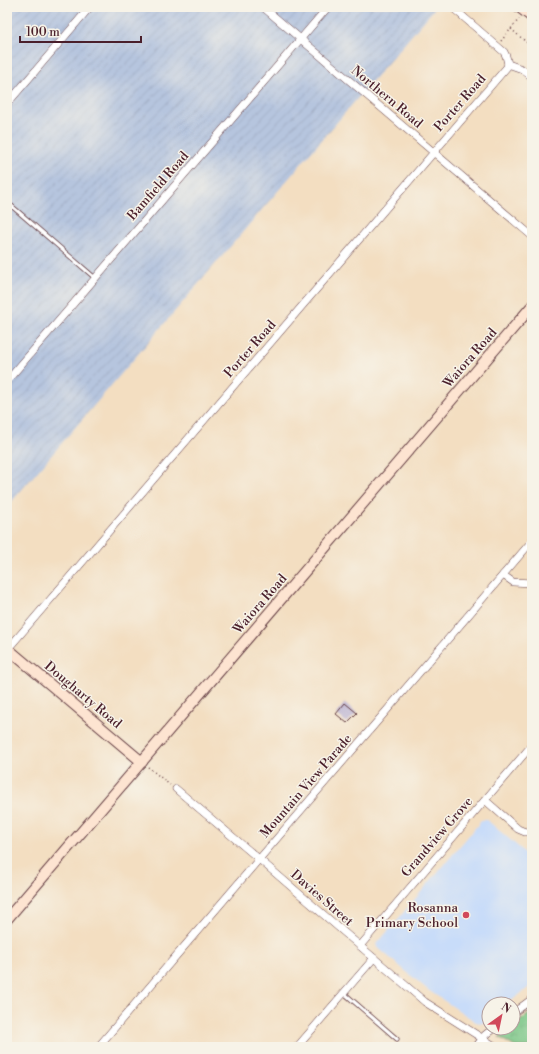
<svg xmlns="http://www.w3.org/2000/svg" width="539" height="1054" font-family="'Libre Bodoni',serif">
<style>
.built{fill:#c8dcf9}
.industrial{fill:url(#industrial-furrows)}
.park{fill:url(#park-crowns);stroke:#627258}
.building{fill:#aba2cc}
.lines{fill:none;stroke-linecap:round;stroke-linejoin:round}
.lane-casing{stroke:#633c42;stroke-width:5}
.street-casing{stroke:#633c42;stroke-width:8}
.secondary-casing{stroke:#633c42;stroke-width:12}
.path{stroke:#633c42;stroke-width:1.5;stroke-dasharray:1 3;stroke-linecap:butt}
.lane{stroke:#fff;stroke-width:3.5}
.street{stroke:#fff;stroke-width:7}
.secondary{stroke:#fde4d1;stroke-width:10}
.poi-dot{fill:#d1495b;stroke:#f7f3e8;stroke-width:1.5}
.labels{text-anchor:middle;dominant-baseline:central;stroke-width:3;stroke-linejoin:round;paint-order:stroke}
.street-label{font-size:13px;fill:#4a1f2b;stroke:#f7f3e8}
.poi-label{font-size:13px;fill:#4a1f2b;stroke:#f7f3e8;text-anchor:end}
</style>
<defs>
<pattern id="industrial-furrows" width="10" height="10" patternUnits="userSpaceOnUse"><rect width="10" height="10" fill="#b6c5de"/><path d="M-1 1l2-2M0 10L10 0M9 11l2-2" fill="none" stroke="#9ea9bf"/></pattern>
<pattern id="park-crowns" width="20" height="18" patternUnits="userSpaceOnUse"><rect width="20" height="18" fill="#79c686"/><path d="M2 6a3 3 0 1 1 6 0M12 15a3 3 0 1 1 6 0" fill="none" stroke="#65a06e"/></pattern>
</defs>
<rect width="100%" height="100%" fill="#f7f3e8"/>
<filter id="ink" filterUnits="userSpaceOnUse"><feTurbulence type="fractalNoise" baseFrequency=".025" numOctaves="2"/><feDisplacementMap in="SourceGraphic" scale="8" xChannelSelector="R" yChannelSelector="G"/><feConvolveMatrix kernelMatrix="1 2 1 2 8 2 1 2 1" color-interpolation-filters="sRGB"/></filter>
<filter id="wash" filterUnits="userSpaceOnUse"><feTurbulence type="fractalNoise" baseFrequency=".012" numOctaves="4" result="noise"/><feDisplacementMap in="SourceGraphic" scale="16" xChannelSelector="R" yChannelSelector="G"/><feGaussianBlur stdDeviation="0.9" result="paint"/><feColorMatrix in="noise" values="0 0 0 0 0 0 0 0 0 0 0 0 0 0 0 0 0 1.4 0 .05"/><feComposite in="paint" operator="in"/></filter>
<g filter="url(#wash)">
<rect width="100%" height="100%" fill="#f3dec1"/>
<polygon class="built" points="482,820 487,820 522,850 532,863 532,985 507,1004 489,1004 489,1018 483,1023 481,1023 476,1022 428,990 377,947 376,945"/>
<polygon class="industrial" points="7,7 434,7 435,8 7,507"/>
<polygon class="park" points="532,1012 532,1047 515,1047 499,1037 511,1028 513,1028 513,1026"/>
<g id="blocks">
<polygon class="building" points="345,703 357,713 347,723 336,714"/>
</g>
</g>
<g filter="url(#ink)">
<use href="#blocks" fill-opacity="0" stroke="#633c42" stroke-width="1"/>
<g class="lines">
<defs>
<g id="lane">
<polyline points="7,202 95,278"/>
<polyline points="344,993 397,1039"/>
</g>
<g id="street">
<polyline points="263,7 532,236"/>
<polyline points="452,7 504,52 506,56 508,64"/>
<polyline points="508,64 522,69 532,77"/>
<polyline points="7,104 90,7"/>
<polyline points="7,381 328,7"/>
<polyline points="503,575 513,582 532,583"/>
<polyline points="7,650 507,67 508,64"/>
<polyline points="176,789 259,859 425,1002 496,1047"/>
<polyline points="485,800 518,829 525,832 532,831"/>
<polyline points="360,946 532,745"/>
<polyline points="513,1013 532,999"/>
<polyline points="98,1047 532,541"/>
<polyline points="297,1047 374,958"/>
<polyline points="476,1047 485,1035 494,1028"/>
</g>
<g id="secondary">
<polyline points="519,7 532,17"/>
<polyline points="7,648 142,762"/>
<polyline points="7,919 532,306"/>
</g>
</defs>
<use href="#lane" class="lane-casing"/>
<use href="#street" class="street-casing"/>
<use href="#secondary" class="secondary-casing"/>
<g class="path">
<polyline points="511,29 532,47"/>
<polyline points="501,41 519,19"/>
<polyline points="148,767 170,785"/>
</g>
<use href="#lane" class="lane"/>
<use href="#street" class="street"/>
<use href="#secondary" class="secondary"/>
</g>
</g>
<circle class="poi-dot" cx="466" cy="915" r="4"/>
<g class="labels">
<g class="street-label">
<text transform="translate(387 97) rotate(40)">Northern Road</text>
<text transform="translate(460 103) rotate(-49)">Porter Road</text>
<text transform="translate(158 186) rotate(-49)">Bamfield Road</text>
<text transform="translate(250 349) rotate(-49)">Porter Road</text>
<text transform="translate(470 358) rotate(-49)">Waiora Road</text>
<text transform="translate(260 604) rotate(-49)">Waiora Road</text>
<text transform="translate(83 695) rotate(40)">Dougharty Road</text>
<text transform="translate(306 786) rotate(-49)">Mountain View Parade</text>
<text transform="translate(437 837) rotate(-49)">Grandview Grove</text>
<text transform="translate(322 898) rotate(41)">Davies Street</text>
</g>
<g class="poi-label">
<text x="458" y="908">Rosanna<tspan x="458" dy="15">Primary School</tspan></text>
</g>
</g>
<rect width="539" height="1054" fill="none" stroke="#f7f3e8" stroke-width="24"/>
<g transform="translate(501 1016) rotate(33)"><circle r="19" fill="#f7f3e8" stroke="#b29e9c"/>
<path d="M0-3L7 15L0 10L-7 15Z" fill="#d1495b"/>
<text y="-6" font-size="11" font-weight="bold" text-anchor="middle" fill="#4a1f2b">N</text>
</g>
<path d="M20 36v6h121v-6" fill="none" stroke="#4a1f2b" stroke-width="2"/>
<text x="26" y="36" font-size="12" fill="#4a1f2b" stroke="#f7f3e8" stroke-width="3" paint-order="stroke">100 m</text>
</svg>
